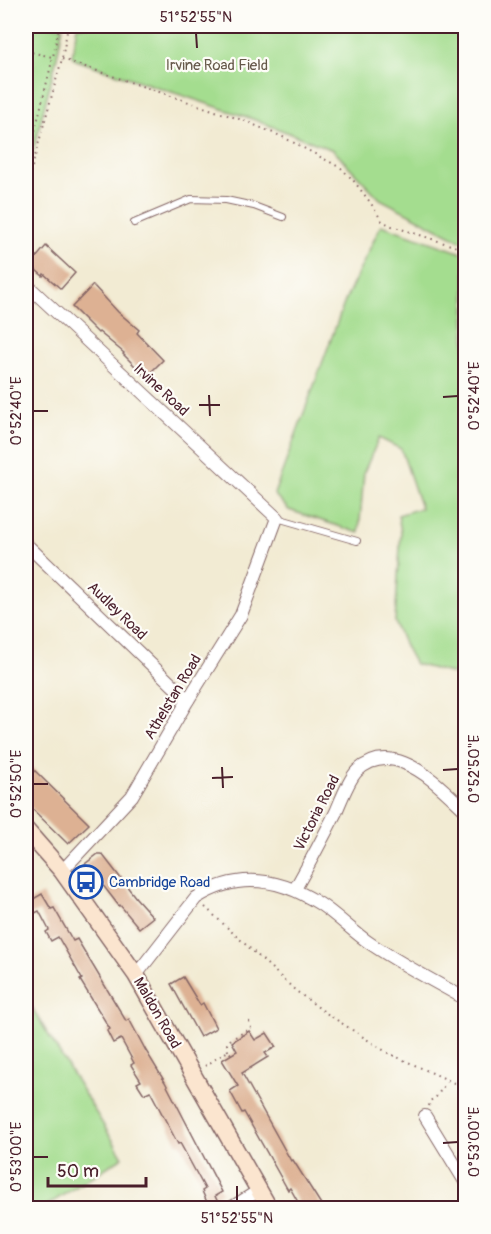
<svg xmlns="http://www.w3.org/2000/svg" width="491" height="1234" font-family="Pangolin,sans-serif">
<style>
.green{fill:#a4dd8f;stroke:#777e5d;stroke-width:1.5}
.building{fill:#ddb193}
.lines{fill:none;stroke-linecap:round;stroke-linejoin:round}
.service-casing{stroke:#856666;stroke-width:8}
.minor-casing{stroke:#856666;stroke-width:14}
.secondary-casing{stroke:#856666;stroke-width:19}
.path{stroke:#856666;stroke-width:2;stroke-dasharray:1.5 4.5;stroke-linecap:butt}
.service{stroke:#fff;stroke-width:6}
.minor{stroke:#fff;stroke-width:12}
.secondary{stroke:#fbe5cf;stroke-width:16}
.ticks{fill:none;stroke:#4a1f2b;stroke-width:2}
.labels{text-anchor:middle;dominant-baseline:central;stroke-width:4.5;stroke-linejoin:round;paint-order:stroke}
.park-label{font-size:15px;fill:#655849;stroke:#fdfcf7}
.street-label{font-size:15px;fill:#4a1f2b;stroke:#fdfcf7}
.transit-label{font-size:15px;fill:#164399;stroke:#fdfcf7;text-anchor:start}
.neatline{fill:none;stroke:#4a1f2b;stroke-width:2}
.ticks-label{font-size:15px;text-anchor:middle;fill:#4a1f2b}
</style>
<rect width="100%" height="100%" fill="#fdfcf7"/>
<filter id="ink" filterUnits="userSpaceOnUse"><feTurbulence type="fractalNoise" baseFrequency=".0167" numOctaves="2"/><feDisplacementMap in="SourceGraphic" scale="12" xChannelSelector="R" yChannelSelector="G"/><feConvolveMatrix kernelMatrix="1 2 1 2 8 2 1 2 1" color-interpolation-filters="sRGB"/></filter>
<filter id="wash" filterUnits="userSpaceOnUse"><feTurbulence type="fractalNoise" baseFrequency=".008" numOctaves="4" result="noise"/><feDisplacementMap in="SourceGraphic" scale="24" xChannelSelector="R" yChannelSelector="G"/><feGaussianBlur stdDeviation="1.35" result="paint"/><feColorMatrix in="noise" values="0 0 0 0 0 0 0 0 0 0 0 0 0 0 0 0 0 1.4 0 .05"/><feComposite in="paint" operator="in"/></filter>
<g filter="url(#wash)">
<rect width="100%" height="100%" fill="#f2ebd3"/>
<g class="green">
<polygon points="26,26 63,26 57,57 28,171 26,171"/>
<polygon points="77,26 465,26 465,242 461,241 380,199 333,150 250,118 76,60 72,56"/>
<polygon points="381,225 465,254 465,677 415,664 405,646 395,622 401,532 398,515 421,508 401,449 379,438 364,472 359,533 289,510 274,494 345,301"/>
<polygon points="26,998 123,1157 43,1208 26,1208"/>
</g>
<g id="blocks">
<g class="building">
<polygon points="46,246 75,273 61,289 44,274 43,276 30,265"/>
<polygon points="93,285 118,312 139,330 137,333 163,360 146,377 123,354 124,353 99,332 98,333 72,307"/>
<polygon points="26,762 89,824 68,844 26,803"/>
<polygon points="98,854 102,854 136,898 153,917 139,928 120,905 119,906 102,884 101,884 85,864"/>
<polygon points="42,894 51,909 54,908 73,941 77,939 126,1021 129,1019 146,1051 165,1082 222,1192 215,1196 221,1209 210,1209 202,1191 205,1189 192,1165 180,1143 178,1144 150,1091 144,1094 137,1083 141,1081 131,1065 134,1063 121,1039 113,1043 107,1031 110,1029 80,980 82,979 58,937 51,941 46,932 49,930 39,911 31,915 26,903"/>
<polygon points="183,977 200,1005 203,1003 216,1028 200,1037 171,984"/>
<polygon points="249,1031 255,1040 267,1033 276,1047 265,1053 268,1057 242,1073 291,1161 293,1160 324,1209 302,1209 290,1188 288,1190 244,1112 242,1113 230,1091 238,1086 222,1060 237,1051 232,1042"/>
</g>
</g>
</g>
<g filter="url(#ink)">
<use href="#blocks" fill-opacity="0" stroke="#856666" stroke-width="1.5"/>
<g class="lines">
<defs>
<g id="service">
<polyline points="134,223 191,199 226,200 254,206 283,217"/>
<polyline points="277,518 357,541"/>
</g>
<g id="minor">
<polyline points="26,284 277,518 241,615 188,700 132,796 62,871"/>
<polyline points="26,544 188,700"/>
<path d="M295,889C309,864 323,838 336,812C341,800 349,779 357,771C371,758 387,756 404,763C427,772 448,794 466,811"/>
<path d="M136,975L196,898C238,871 280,878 320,904C338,916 353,932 371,944C401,964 433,981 466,999"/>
<polyline points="425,1116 466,1183"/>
<polyline points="231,1208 258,1191"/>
</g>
<polyline id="secondary" points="26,830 62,871 136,975 269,1208"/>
</defs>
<use href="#service" class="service-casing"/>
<use href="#minor" class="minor-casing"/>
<use href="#secondary" class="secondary-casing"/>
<g class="path">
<polyline points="26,51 52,57"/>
<polyline points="62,59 245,121 285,138 341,168 353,180 370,202 382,221 392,226 466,250"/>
<polyline points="28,160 53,57 59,26"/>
<polyline points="26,184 32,167 62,59 68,26"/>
<polyline points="205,907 296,991 326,1013 388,1053 448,1080 466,1089"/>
<polyline points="228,1051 227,1044 230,1040 251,1028 249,1021"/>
<polyline points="205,1066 228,1051 231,1054"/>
<polyline points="429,1106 430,1101 436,1097 448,1080"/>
<polyline points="26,1198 29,1208"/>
</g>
<use href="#service" class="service"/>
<use href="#minor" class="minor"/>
<use href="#secondary" class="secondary"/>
</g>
</g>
<path class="ticks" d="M196,33L197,48M209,395L210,416M443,397L458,396M199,405H220M33,411H48M222,767L223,788M443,770L458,769M212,778L233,777M33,784H48M443,1143L458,1142M33,1157H48M237,1186V1201"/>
<defs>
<symbol id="bus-ring" viewBox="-11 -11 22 22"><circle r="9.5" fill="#fdfcf7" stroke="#1a4fb4" stroke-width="1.5"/><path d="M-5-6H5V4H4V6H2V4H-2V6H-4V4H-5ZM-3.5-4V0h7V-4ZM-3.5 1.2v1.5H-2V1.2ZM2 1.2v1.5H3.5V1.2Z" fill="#1a4fb4"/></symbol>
</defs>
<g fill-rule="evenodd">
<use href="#bus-ring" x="67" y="863" width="38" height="38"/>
</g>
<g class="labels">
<g class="park-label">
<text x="217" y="65">Irvine Road Field</text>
</g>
<g class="street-label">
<text transform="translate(161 390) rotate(43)">Irvine Road</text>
<text transform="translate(117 611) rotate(44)">Audley Road</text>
<text transform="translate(173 697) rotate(-59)">Athelstan Road</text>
<text transform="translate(317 813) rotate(-63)">Victoria Road</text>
<text transform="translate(157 1013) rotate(60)">Maldon Road</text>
</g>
<g class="transit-label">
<text x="109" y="882">Cambridge Road</text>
</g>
</g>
<rect width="491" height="1234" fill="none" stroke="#fdfcf7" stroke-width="66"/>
<path d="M48 1177v9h98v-9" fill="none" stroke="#4a1f2b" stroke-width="3"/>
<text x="57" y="1177" font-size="18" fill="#4a1f2b" stroke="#fdfcf7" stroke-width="4.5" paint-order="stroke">50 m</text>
<rect x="33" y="33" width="425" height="1168" class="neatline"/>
<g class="ticks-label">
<text x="196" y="22">51°52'55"N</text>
<text transform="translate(474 396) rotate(-90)" y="5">0°52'40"E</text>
<text transform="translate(16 411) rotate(-90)" y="5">0°52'40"E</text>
<text transform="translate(474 769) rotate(-90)" y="5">0°52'50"E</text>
<text transform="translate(16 784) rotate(-90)" y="5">0°52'50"E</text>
<text transform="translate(474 1142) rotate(-90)" y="5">0°53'00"E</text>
<text transform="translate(16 1157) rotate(-90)" y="5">0°53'00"E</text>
<text x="237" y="1223">51°52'55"N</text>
</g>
</svg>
